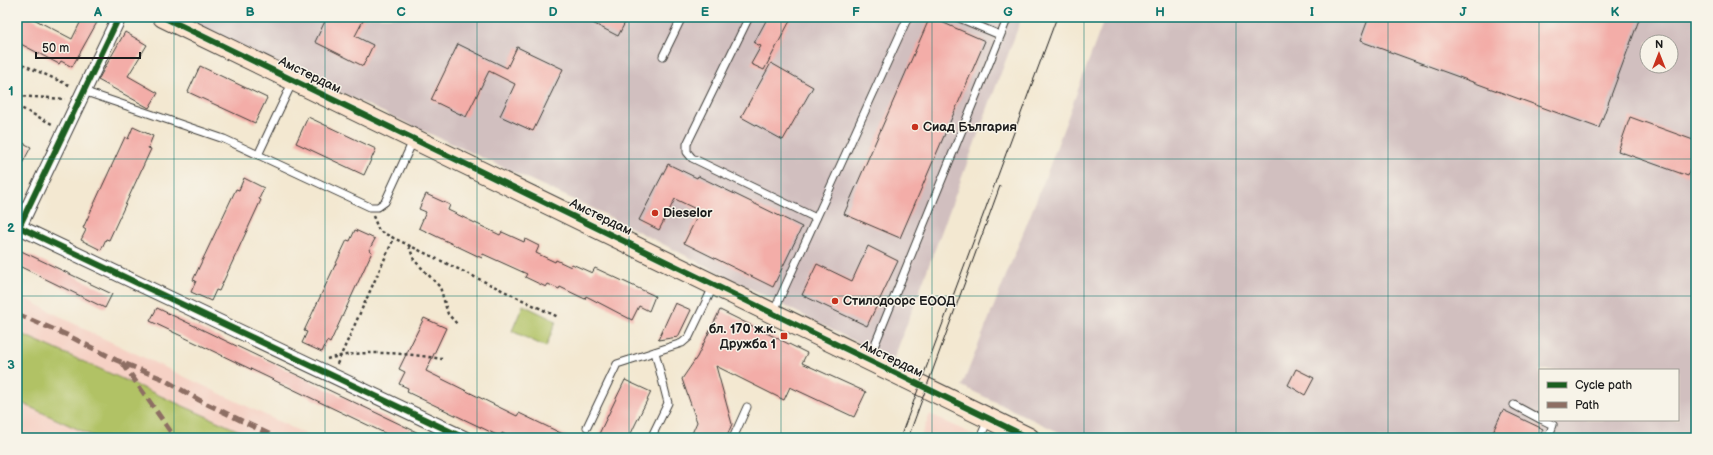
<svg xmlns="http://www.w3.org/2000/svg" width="1713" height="455" font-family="'Balsamiq Sans',sans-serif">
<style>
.built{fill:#f6d1c5}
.industrial{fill:#d1bfbf;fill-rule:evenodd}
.green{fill:#b1c265;stroke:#666f40}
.building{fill:#f3ada8}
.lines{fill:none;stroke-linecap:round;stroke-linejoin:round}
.lane-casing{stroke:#3c3b37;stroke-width:9}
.street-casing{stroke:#3c3b37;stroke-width:16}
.secondary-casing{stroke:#3c3b37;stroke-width:22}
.path{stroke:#3c3b37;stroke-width:2.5;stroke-dasharray:3 3;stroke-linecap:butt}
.lane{stroke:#fff;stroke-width:7}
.street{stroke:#fff;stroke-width:14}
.secondary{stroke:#fce5cf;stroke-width:20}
.tram{stroke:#1c1c1c;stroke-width:1}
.quiet{stroke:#8d6e63;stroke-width:5;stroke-dasharray:10 5;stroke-linecap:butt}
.cycleway-casing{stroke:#f7f3e8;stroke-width:8}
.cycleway{stroke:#1b5e20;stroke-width:6}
.grid{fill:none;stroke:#0f766e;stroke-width:1;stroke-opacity:0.55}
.poi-dot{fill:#c8321e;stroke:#f7f3e8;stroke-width:1.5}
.labels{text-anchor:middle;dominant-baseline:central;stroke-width:3;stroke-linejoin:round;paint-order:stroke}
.street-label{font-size:13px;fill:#1c1c1c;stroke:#f7f3e8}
.poi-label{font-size:13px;font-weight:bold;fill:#1c1c1c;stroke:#f7f3e8;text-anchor:start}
.neatline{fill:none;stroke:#0f766e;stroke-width:1.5}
.grid-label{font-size:13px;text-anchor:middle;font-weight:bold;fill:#0f766e}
</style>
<rect width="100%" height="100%" fill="#f7f3e8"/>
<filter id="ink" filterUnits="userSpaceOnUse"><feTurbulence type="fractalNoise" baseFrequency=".025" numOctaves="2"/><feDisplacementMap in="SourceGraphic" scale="8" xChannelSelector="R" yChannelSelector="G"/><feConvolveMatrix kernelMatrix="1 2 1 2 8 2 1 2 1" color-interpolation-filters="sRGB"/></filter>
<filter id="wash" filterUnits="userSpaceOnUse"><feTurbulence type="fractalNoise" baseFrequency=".012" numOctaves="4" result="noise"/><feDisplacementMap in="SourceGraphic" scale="16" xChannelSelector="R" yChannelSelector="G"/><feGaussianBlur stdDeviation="0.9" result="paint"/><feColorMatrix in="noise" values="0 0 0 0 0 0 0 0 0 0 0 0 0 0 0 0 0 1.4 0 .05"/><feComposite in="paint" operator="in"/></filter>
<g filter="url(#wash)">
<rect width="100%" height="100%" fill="#f3e8d1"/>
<g class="built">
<polygon points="17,294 92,333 314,438 17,438"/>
<polygon points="930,414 980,438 920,438"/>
</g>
<g class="industrial">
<polygon points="176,17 1022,17 893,361 594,209"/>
<path d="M1105,17H1696V438H1071L962,386L1047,173ZM1647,42H1671V66H1647ZM1540,370H1678V420H1540Z"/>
</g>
<g class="green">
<polygon points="523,305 556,321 546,347 512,331"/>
<polygon points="17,332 255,438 97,438 17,401"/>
</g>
<g id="blocks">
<g class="building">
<polygon points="17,17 30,17 72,39 83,17 100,17 72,67 61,61 59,64 17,42"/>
<polygon points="327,17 365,17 355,36 373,45 363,66 315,42"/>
<polygon points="581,17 628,17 618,36"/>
<polygon points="768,17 792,17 764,70 751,64 761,46 754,43"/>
<polygon points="930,17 985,41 900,238 844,214"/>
<polygon points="1369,17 1640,17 1599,128 1360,41"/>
<polygon points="125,32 147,45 128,76 158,93 149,108 98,80"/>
<polygon points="458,44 507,68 517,47 563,69 533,131 500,116 515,84 489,71 466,117 431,100"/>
<polygon points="771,63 813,87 783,140 741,117"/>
<polygon points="200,66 267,98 255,123 188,92"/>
<polygon points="308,117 376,149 364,175 296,143"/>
<polygon points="1630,117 1696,141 1696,164 1692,163 1688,176 1618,151"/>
<polygon points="133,127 153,136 148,148 151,149 109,240 106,239 101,250 81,240 86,230 83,228 125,137 128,139"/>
<polygon points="17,140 31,147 17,173"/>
<polygon points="668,164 697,178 698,176 802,227 773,287 684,243 700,211 675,199 659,230 639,220"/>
<polygon points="244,178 264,188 259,199 261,200 219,291 216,290 211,301 191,292 196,281 193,280 236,189 239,190"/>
<polygon points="426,194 450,205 448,210 500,235 502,232 524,242 525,239 539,246 536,253 555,262 556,260 571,267 572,264 592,273 595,268 655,296 649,311 639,306 632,320 586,296 585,299 560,287 559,289 548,284 546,287 525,277 527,274 483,254 482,258 419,228 426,212 419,209"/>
<polygon points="355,230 375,239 369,250 372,252 330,343 327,341 322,352 302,343 307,332 304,331 347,240 350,241"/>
<polygon points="868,246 898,261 867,326 802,295 817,264 852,281"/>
<polygon points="17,249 112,294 105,308 17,265"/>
<polygon points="675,303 691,310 678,337 658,340"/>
<polygon points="157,308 429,438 395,438 150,321"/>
<polygon points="720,310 807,353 802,363 866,392 854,417 790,387 784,400 716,366 732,424 726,438 690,438 697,422 682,379 697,357"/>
<polygon points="424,318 446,328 426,371 517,416 519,413 571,438 512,438 502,433 501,437 407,392 408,388 399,384 405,372 399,369"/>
<polygon points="1296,369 1314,378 1305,395 1288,385"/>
<polygon points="625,380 651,392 634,427 629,438 597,438"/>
<polygon points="1503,410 1543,429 1539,438 1490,438"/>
</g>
</g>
</g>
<g filter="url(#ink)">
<use href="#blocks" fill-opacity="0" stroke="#3c3b37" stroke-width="1"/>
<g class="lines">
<defs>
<g id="lane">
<polyline points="749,17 687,144 687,152 692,158 816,218"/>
<polyline points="957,17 1000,35"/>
<polyline points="663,56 682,17"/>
<polyline points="83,91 224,139 370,207 378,207 385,202 413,141"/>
<polyline points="258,155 293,81"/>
<polyline points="773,313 908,17"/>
<polyline points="869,359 1008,17"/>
<polyline points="1514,405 1540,419"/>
<polyline points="1543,420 1553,425 1548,438"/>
<polyline points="587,427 617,364 682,343 689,337 714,285"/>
<polyline points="651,438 668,403 655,352"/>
<polyline points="733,438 747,407"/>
<polyline points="980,438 988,420"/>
</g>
<polyline id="street" points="119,17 19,227 464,438"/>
<polyline id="secondary" points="163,17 1029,438"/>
</defs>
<use href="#lane" class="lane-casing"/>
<use href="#street" class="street-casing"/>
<use href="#secondary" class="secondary-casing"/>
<g class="path">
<polyline points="17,62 71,86"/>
<polyline points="17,96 65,99"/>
<polyline points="17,106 54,125"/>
<polyline points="373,216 379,231 558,317"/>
<polyline points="409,246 414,260 440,287 448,314 458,325"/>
<path d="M327,359C364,349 405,353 442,359"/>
<polyline points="337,364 394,238"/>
</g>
<use href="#lane" class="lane"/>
<use href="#street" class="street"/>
<use href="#secondary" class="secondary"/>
<g class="tram">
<polyline points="900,438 1057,17"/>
<polyline points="908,438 1000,186"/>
</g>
<g class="quiet">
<polyline points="17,314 67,335 116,360 163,379 199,400 277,438"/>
<polyline points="122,362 175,438"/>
</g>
<defs>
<g id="cycleway">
<polyline points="119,17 19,227 464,438"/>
<polyline points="163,17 1029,438"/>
</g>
</defs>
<use href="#cycleway" class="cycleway-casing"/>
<use href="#cycleway" class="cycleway"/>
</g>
</g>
<path class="grid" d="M174,17V438M325,17V438M477,17V438M629,17V438M781,17V438M932,17V438M1084,17V438M1236,17V438M1388,17V438M1539,17V438M17,159H1696M17,296H1696"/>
<g class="poi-dot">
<circle cx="915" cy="127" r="4"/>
<circle cx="655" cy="213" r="4"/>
<circle cx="835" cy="301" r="4"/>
<rect x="780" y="332" width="8" height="8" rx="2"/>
</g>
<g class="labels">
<g class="street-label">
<text transform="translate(310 75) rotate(26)">Амстердам</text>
<text transform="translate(601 217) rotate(26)">Амстердам</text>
<text transform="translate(892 359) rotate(26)">Амстердам</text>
</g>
<g class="poi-label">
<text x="923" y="127">Сиад България</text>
<text x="663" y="213">Dieselor</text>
<text x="843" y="301">Стилодоорс ЕООД</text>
<text x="776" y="329" text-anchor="end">бл. 170 ж.к.<tspan x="776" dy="15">Дружба 1</tspan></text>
</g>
</g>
<rect width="1713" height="455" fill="none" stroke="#f7f3e8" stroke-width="44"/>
<rect x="1539" y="369" width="140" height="52" fill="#f7f3e8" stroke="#9f9d96"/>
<rect x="1547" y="382" width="20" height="6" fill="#1b5e20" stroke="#9f9d96"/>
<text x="1575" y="389" font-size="12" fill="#1c1c1c">Cycle path</text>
<rect x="1547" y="402" width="20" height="6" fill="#8d6e63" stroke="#9f9d96"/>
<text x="1575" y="409" font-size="12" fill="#1c1c1c">Path</text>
<g transform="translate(1659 54)"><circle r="19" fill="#f7f3e8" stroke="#9f9d96"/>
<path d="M0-3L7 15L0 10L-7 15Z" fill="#c8321e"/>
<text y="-6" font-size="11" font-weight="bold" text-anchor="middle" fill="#1c1c1c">N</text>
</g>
<path d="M36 52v6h104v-6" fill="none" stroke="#1c1c1c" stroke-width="2"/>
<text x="42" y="52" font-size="12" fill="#1c1c1c" stroke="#f7f3e8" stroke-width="3" paint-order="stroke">50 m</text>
<rect x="22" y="22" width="1669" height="411" class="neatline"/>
<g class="grid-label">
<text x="98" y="16">A</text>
<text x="250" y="16">B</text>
<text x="401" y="16">C</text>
<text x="553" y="16">D</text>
<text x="705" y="16">E</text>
<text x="856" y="16">F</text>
<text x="1008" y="16">G</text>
<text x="1160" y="16">H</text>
<text x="1312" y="16">I</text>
<text x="1463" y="16">J</text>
<text x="1615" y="16">K</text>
<text x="11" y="95">1</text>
<text x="11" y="232">2</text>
<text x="11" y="369">3</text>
</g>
</svg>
